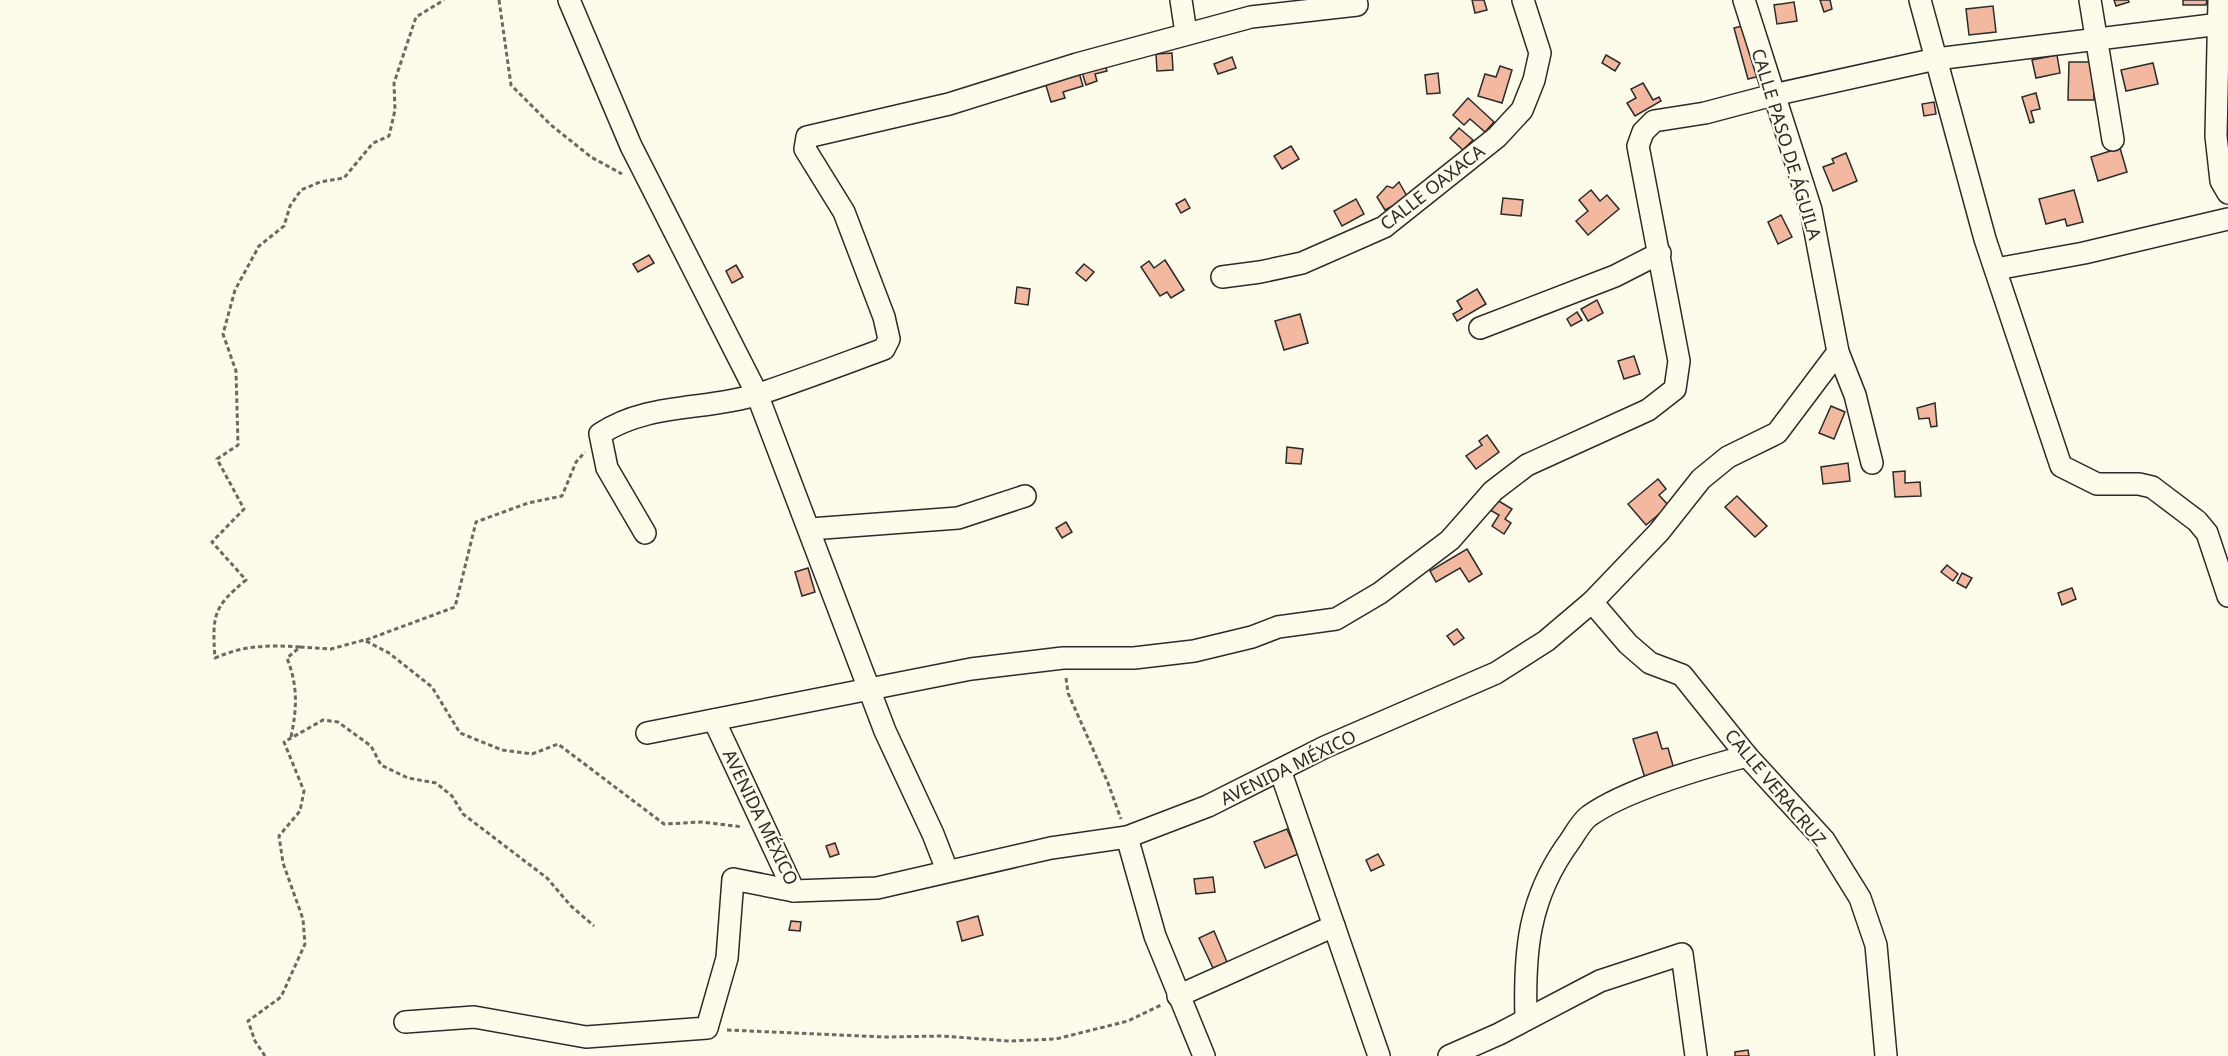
<svg xmlns="http://www.w3.org/2000/svg" width="2228" height="1056" font-family="'Noto Sans',sans-serif">
<style>
.building{fill:#f2b8a0;stroke:#2b2b2b;stroke-width:1.5}
.lines{fill:none;stroke-linecap:round;stroke-linejoin:round}
.minor-casing{stroke:#2b2b2b;stroke-width:24}
.path{stroke:#6a6964;stroke-width:3;stroke-dasharray:4.5 3;stroke-linecap:butt}
.minor{stroke:#fdfbea;stroke-width:21}
.labels{text-anchor:middle;dominant-baseline:central;stroke-width:4.5;stroke-linejoin:round;paint-order:stroke}
.street-label{font-size:18px;fill:#2b2b2b;stroke:#fdfbea}
</style>
<rect width="100%" height="100%" fill="#fdfbea"/>
<g class="building">
<polygon points="1472,0 1484,0 1487,10 1475,13"/>
<polygon points="1820,0 1830,0 1832,9 1824,12"/>
<polygon points="2114,0 2128,0 2129,2 2116,6"/>
<polygon points="2183,0 2207,0 2206,5 2183,5"/>
<polygon points="1794,2 1797,21 1777,24 1774,5"/>
<polygon points="1993,6 1996,32 1969,35 1966,9"/>
<polygon points="1746,25 1760,76 1748,79 1734,28"/>
<polygon points="1172,53 1173,70 1157,71 1156,54"/>
<polygon points="1606,55 1620,63 1615,71 1602,63"/>
<polygon points="2057,55 2060,73 2036,78 2032,60"/>
<polygon points="1232,57 1236,68 1218,74 1214,64"/>
<polygon points="1104,62 1107,71 1095,74 1097,81 1086,85 1081,69"/>
<polygon points="2069,62 2094,62 2094,100 2068,100"/>
<polygon points="2153,63 2158,84 2126,91 2121,70"/>
<polygon points="1500,66 1512,70 1502,103 1478,96 1485,74 1496,77"/>
<polygon points="1078,69 1083,86 1063,92 1065,98 1051,102 1044,79"/>
<polygon points="1438,73 1440,93 1427,94 1425,75"/>
<polygon points="1643,83 1653,100 1659,97 1661,101 1635,116 1627,103 1636,98 1631,89"/>
<polygon points="2036,93 2040,109 2031,111 2034,122 2030,123 2022,97"/>
<polygon points="1468,98 1494,122 1485,132 1470,119 1464,125 1453,115"/>
<polygon points="1934,102 1936,114 1924,116 1922,104"/>
<polygon points="1459,128 1473,140 1463,150 1450,138"/>
<polygon points="1291,146 1299,159 1282,169 1274,156"/>
<polygon points="2120,148 2127,172 2098,181 2091,157"/>
<polygon points="1846,153 1857,181 1833,191 1823,167 1834,163 1832,159"/>
<polygon points="1399,182 1408,198 1385,210 1377,197 1387,186 1393,188"/>
<polygon points="1591,190 1600,201 1607,195 1619,209 1588,235 1576,221 1588,211 1579,200"/>
<polygon points="2074,190 2083,222 2067,226 2065,219 2046,224 2039,199"/>
<polygon points="1503,198 1523,200 1521,216 1501,214"/>
<polygon points="1185,199 1190,208 1181,213 1176,204"/>
<polygon points="1356,199 1364,214 1342,226 1334,211"/>
<polygon points="1781,215 1792,237 1778,244 1768,222"/>
<polygon points="649,255 654,263 638,272 633,264"/>
<polygon points="1165,260 1184,290 1171,298 1167,292 1160,296 1141,267 1149,261 1154,268"/>
<polygon points="1084,264 1094,272 1086,281 1076,273"/>
<polygon points="736,265 743,277 732,283 726,271"/>
<polygon points="1017,287 1030,289 1028,305 1015,303"/>
<polygon points="1477,289 1486,304 1457,321 1453,314 1462,309 1457,301"/>
<polygon points="1597,300 1603,313 1588,321 1581,309"/>
<polygon points="1577,312 1582,320 1571,326 1567,319"/>
<polygon points="1300,314 1308,343 1284,350 1275,321"/>
<polygon points="1634,356 1640,374 1624,379 1618,361"/>
<polygon points="1935,403 1937,426 1931,427 1929,418 1919,419 1917,408"/>
<polygon points="1831,406 1845,412 1834,439 1819,433"/>
<polygon points="1487,435 1499,452 1476,469 1466,456 1482,445 1479,441"/>
<polygon points="1287,447 1303,449 1301,464 1286,463"/>
<polygon points="1848,463 1850,481 1823,484 1821,467"/>
<polygon points="1905,471 1905,483 1920,482 1921,496 1895,497 1893,472"/>
<polygon points="1658,479 1666,489 1659,495 1669,506 1646,525 1628,504"/>
<polygon points="1737,496 1767,526 1755,537 1725,507"/>
<polygon points="1497,500 1512,509 1505,519 1511,523 1504,534 1492,526 1499,515 1490,510"/>
<polygon points="1066,522 1072,532 1062,538 1056,528"/>
<polygon points="1467,549 1482,574 1469,582 1460,568 1436,582 1430,571"/>
<polygon points="1947,565 1958,574 1953,581 1941,572"/>
<polygon points="808,568 815,592 802,596 795,572"/>
<polygon points="1962,573 1972,578 1966,588 1957,583"/>
<polygon points="2072,588 2076,599 2062,605 2058,593"/>
<polygon points="1457,629 1464,638 1454,645 1447,636"/>
<polygon points="1657,732 1662,749 1668,748 1674,769 1645,778 1633,739"/>
<polygon points="1287,829 1298,854 1265,868 1254,842"/>
<polygon points="835,843 839,854 830,857 826,846"/>
<polygon points="1378,854 1384,865 1371,871 1366,860"/>
<polygon points="1213,877 1215,892 1196,894 1194,879"/>
<polygon points="978,916 983,935 962,941 957,922"/>
<polygon points="791,921 801,922 800,931 789,930"/>
<polygon points="1214,931 1227,962 1213,968 1199,938"/>
<polygon points="1748,1050 1749,1056 1735,1056 1735,1052"/>
</g>
<g class="lines">
<defs>
<g id="minor">
<polyline points="569,0 631,146 757,394 885,731 933,834 947,870"/>
<polyline points="1181,0 1186,33"/>
<polyline points="1744,0 1811,210 1838,352 1855,395 1872,463"/>
<polyline points="1920,0 1985,239 2061,466 2097,484 2139,484 2152,487 2197,521 2207,533 2228,596"/>
<polyline points="2090,0 2113,140"/>
<polyline points="2219,0 2216,136 2221,181 2228,193"/>
<polyline points="1996,269 2084,253 2228,219"/>
<polyline points="1222,277 1260,272 1302,263 1384,227 1497,137 1522,110 1534,80 1540,53 1523,0"/>
<polyline points="1480,328 1615,276 1660,253"/>
<polyline points="810,529 958,518 1025,496"/>
<path d="M645,533L607,468L600,434C648,402 706,411 759,394C801,380 843,364 884,349L889,339L884,317L844,212L805,149L807,137L949,104L1077,64L1251,17L1357,5L1356,0"/>
<polyline points="1592,602 1628,644 1650,663 1682,675 1747,756 1824,840 1860,898 1876,945 1886,1056"/>
<polyline points="714,720 794,891 877,888 1051,848 1127,837 1208,806 1325,747 1496,673 1546,641 1592,602 1659,532 1701,479 1728,457 1777,433 1838,352"/>
<polyline points="647,733 971,669 1063,658 1134,658 1194,651 1252,637 1278,627 1336,619 1380,593 1450,540 1493,491 1527,465 1648,410 1675,389 1679,361 1638,146 1643,132 1654,121 1705,113 1773,95 1936,59 2220,24"/>
<polyline points="1280,770 1379,1056"/>
<polyline points="1127,837 1155,936 1204,1056"/>
<polyline points="1178,996 1334,926"/>
<path d="M1526,1019C1524,952 1528,898 1570,841C1575,834 1581,822 1589,816C1627,789 1702,768 1747,756"/>
<polyline points="405,1022 474,1017 586,1037 707,1028 727,958 733,879 794,891"/>
<polyline points="1449,1056 1499,1034 1600,981 1682,954 1696,1056"/>
</g>
</defs>
<use href="#minor" class="minor-casing"/>
<g class="path">
<polyline points="499,0 511,85 551,125 591,157 622,174"/>
<polyline points="366,640 455,607 476,522 528,503 562,496 576,462 585,452"/>
<path d="M300,647C267,645 245,645 215,658C212,616 213,607 246,580L212,542L244,509L217,459L238,445L236,371L223,334L235,290L259,246L284,226L290,206L301,190L320,182L344,178L373,143L389,136L395,110L394,83L416,17L444,0"/>
<polyline points="1066,678 1068,693 1108,783 1121,819"/>
<path d="M291,737C297,708 298,686 287,658L300,647L331,649L364,640L389,653L432,687L460,733L502,750L532,754L558,744L664,824L702,822L743,827"/>
<polyline points="727,1030 885,1037 942,1036 1009,1041 1056,1039 1128,1021 1161,1005"/>
<polyline points="265,1056 255,1041 248,1021 281,997 305,944 303,919 283,863 279,836 300,811 304,791 284,742 323,720 338,722 371,746 381,765 408,778 436,783 452,796 463,814 547,878 571,906 594,926"/>
</g>
<use href="#minor" class="minor"/>
</g>
<g class="labels">
<g class="street-label">
<text transform="translate(1787 144) rotate(73)">CALLE PASO DE ÁGUILA</text>
<text transform="translate(1432 187) rotate(-38)">CALLE OAXACA</text>
<text transform="translate(1288 767) rotate(-26)">AVENIDA MÉXICO</text>
<text transform="translate(1776 787) rotate(50)">CALLE VERACRUZ</text>
<text transform="translate(761 817) rotate(64)">AVENIDA MÉXICO</text>
</g>
</g>
</svg>
